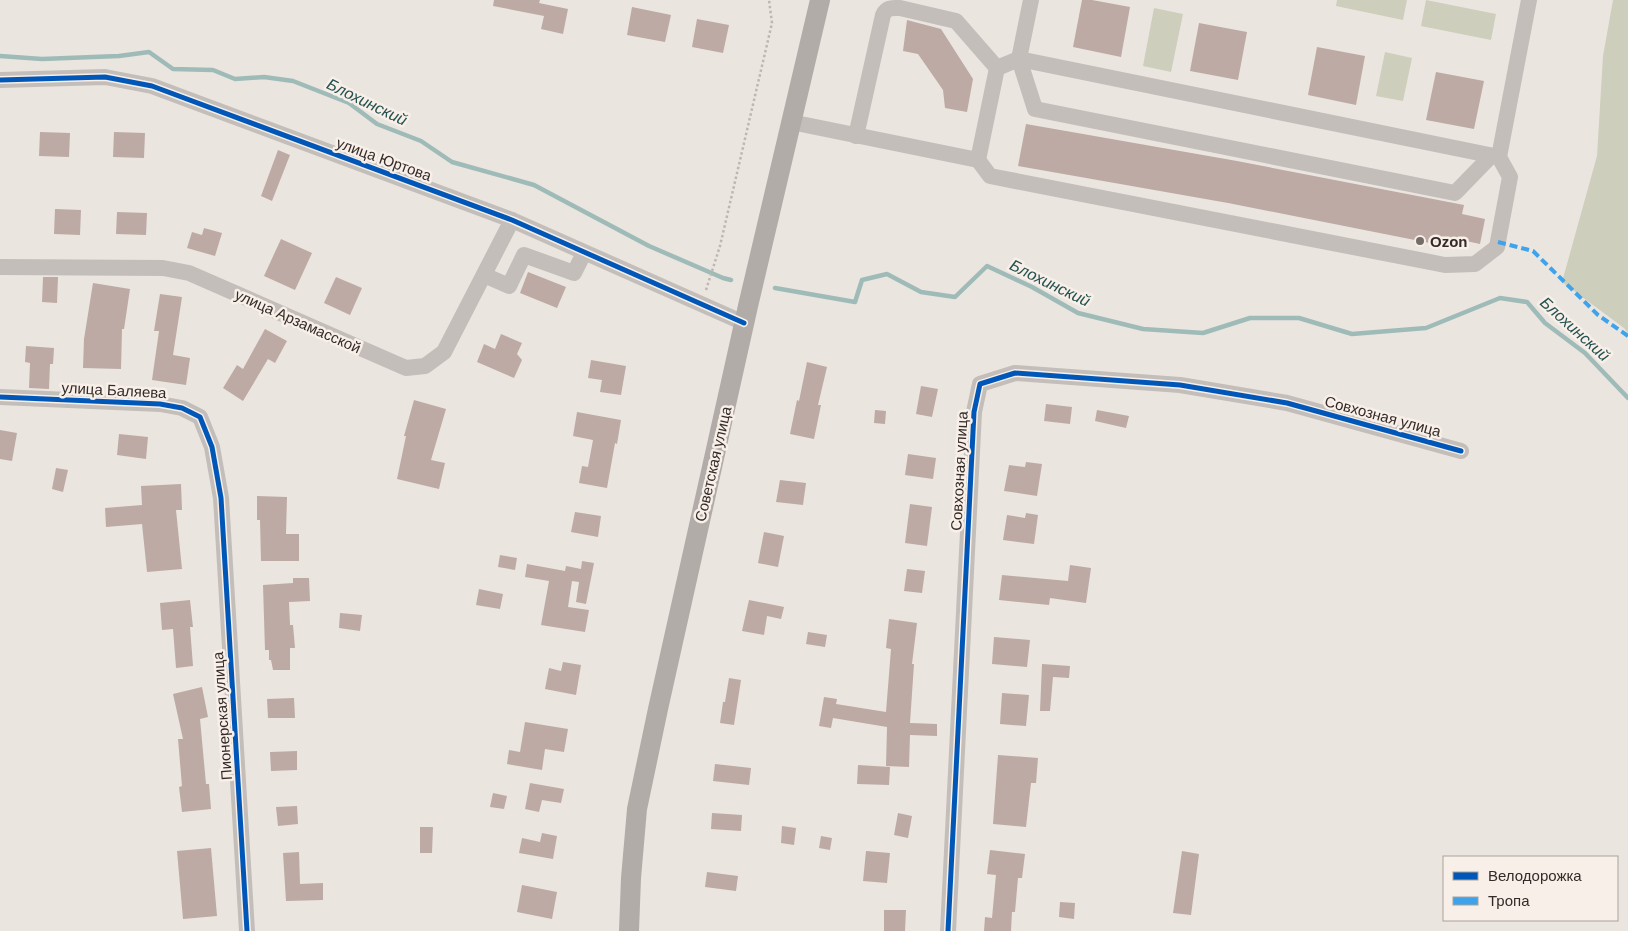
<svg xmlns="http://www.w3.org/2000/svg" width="1628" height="931" font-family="Arial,sans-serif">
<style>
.green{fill:#cdcebc}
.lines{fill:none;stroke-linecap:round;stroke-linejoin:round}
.stream{stroke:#9fbbb8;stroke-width:4.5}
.building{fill:#bdaaa4}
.path{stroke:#bdb6b2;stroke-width:2.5;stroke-dasharray:2.5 2.5;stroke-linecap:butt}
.minor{stroke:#c4beba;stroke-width:16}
.major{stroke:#b2aca9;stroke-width:20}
.quiet{stroke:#3ea3eb;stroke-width:4;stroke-dasharray:8 4;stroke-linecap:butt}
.cycleway-casing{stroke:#f7efe8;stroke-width:8}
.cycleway{stroke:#0057b8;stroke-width:5}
.poi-dot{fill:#746c68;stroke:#f7efe8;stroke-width:2}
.labels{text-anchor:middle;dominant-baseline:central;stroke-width:5;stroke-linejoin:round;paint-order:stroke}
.street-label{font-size:15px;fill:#342b28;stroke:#f7efe8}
.poi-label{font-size:15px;font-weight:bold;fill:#342b28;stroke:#f7efe8;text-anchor:start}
.water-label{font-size:16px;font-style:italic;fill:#235150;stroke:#f7efe8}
</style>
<rect width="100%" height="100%" fill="#ebe5e0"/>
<g class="green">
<polygon points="1337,0 1407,0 1403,20 1336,6"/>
<polygon points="1426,0 1496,14 1491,40 1421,26"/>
<polygon points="1613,0 1628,0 1628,333 1624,328 1562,282 1597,156 1603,56"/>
<polygon points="1154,8 1183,14 1171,72 1143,66"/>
<polygon points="1385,52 1412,58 1403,101 1376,96"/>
</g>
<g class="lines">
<g class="stream">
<polyline points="0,56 42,59 119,56 149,52 173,69 213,70 235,79 264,77 293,81 349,103 377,124 421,141 452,162 534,185 649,246 723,278 731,280"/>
<polyline points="775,288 855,302 862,280 887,274 921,292 955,297 987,266 1032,287 1078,313 1143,329 1203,333 1250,318 1299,318 1352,334 1426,328 1500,298 1527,302 1545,323 1585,353 1628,398"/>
</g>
</g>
<g class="building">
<polygon points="494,0 540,0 539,3 568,9 563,34 541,29 544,16 493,6"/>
<polygon points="1082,0 1092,0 1130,7 1121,57 1073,47"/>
<polygon points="632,7 671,15 665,42 627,35"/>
<polygon points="697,19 729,25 723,53 692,47"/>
<polygon points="907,20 941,29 973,79 967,112 945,108 943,90 918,54 903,51"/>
<polygon points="1199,23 1247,32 1238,80 1190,71"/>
<polygon points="1317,47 1365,56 1356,105 1308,95"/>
<polygon points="1436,72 1484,81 1474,129 1426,120"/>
<polygon points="1026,124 1237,161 1464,205 1462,214 1485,219 1480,244 1457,239 1455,248 1228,203 1018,166"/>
<polygon points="40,132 70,133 69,157 39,156"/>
<polygon points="114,132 145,133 144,158 113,157"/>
<polygon points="278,150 290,155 272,201 261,196"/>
<polygon points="55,209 81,210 80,235 54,234"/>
<polygon points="117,212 147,213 146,235 116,234"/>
<polygon points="204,228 222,233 215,256 187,248 192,232 202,235"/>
<polygon points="281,239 312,253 295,290 264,276"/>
<polygon points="528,272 566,287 557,308 520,293"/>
<polygon points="43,277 58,277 57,303 42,302"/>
<polygon points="336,277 362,288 350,315 324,303"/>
<polygon points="93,283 130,289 124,329 122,329 121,369 83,368 84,339"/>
<polygon points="160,294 182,297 173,355 190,358 186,385 152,380 159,331 154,331"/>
<polygon points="265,329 287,341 275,363 268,359 243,401 223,388 237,365 243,369"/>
<polygon points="501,334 522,343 517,354 522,360 514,378 477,362 484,344 495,349"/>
<polygon points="26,346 54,348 53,364 50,364 49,389 29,388 30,363 25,362"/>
<polygon points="591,360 626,366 621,395 600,392 602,380 588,378"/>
<polygon points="807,362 827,367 818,405 821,405 814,439 790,434 797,400 799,401"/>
<polygon points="921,386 938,389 932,417 916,414"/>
<polygon points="414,400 446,409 431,460 445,463 439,489 397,479 406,436 404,436"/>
<polygon points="1046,404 1072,407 1070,424 1044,421"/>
<polygon points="875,410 886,411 885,424 874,423"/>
<polygon points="1097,410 1129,416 1126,428 1095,421"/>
<polygon points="577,412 621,420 617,444 615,443 607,488 579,483 582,466 588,467 593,440 573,436"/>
<polygon points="0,430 17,433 12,461 0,459"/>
<polygon points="119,434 148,437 146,459 117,455"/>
<polygon points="908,454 936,458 933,479 905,475"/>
<polygon points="1026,462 1042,464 1037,496 1004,491 1009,465 1025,467"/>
<polygon points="56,468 68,470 63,492 52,489"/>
<polygon points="780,480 806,483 803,505 776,502"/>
<polygon points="181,484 182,510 176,510 182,569 147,572 142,524 106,527 105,508 142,505 141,486"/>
<polygon points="257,496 287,497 286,534 299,534 299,561 261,561 260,520 257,520"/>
<polygon points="910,504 932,507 927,546 905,543"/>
<polygon points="575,512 601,516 598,537 571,532"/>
<polygon points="1026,513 1038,515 1034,544 1003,540 1007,515 1025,518"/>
<polygon points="764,532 784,536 778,567 758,563"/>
<polygon points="500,555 517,558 515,570 498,567"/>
<polygon points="582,561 594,563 586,604 576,602 579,582 572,581 568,607 589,610 585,632 541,625 549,581 525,577 527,564 565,571 566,566 581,569"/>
<polygon points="1070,565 1091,568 1086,603 1050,598 1049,605 999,600 1002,575 1068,581"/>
<polygon points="907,569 925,571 922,593 904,591"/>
<polygon points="293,578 309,578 310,601 289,602 290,625 293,625 295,648 290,648 290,670 273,670 271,660 269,660 269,650 265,650 263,585 293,583"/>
<polygon points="479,589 503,594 500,609 476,605"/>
<polygon points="190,600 193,627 190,627 193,666 176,668 173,629 162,630 160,603"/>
<polygon points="749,600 784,607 781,619 767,616 764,635 742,631"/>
<polygon points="340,613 362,615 360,631 339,628"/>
<polygon points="889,619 917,623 912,664 914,664 910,723 937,724 937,736 910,735 909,767 886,766 887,727 833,718 831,728 819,726 824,697 837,699 836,704 886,712 891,649 886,648"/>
<polygon points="808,632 827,635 825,647 806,644"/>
<polygon points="994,637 1030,640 1027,667 992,664"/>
<polygon points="563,662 581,665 576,695 545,689 549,668 561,671"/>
<polygon points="1042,664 1070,666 1069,678 1053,677 1050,711 1040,711"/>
<polygon points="729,678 741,680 734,725 720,723 723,702 725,702"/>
<polygon points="202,687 208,717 200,719 206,784 209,784 211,809 182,812 179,787 182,786 178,739 183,739 173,694"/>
<polygon points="1002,693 1029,695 1026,726 1000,724"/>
<polygon points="294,698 295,718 268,718 267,699"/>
<polygon points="525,722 568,729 564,752 545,749 542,770 507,764 509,750 520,752"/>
<polygon points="297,751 297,770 271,771 270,752"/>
<polygon points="998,755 1038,758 1036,783 1031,783 1026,827 993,824"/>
<polygon points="715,764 751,768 749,785 713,781"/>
<polygon points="858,765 890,767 889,785 857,784"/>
<polygon points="530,783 564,789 561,803 542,800 539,812 525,809"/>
<polygon points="493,793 507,796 504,809 490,807"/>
<polygon points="297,806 298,824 278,826 276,807"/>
<polygon points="712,813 742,815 741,831 711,829"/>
<polygon points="898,813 912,816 908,838 894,835"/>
<polygon points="782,826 796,828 794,845 781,843"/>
<polygon points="420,827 433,827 432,853 420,853"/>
<polygon points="542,833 557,836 553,859 519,853 522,838 540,842"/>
<polygon points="821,836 832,838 830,850 819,848"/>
<polygon points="211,848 217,916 183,919 177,851"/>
<polygon points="990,850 1025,854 1022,878 1018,878 1015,912 1012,912 1011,931 984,931 985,917 992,918 996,875 987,874"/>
<polygon points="866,851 890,853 887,883 863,881"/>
<polygon points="1182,851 1199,854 1191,915 1173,913"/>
<polygon points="299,852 300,884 323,883 323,900 286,901 283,853"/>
<polygon points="707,872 738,876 736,891 705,887"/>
<polygon points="522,885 557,892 552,919 517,912"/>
<polygon points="1060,902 1075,903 1074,919 1059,917"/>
<polygon points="884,910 906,910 905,931 884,931"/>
</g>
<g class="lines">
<polyline class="path" points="706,290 720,246 772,23 769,0"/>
<g class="minor">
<polyline points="1031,0 1019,59 1499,157 1529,0"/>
<polyline points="0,80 105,77 152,86 512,220 744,323"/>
<polyline points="791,122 978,160 997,68 1019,59 1035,109 1455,193 1491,156"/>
<path d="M856,136L883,15C887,7 892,8 900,8L956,21L997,68"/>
<polyline points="978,160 990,176 1445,265 1475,264 1497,247 1510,177 1499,157"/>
<polyline points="0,267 163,268 189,273 406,368 425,366 444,352 512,220"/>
<polyline points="484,275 509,286 524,255 574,273 584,253"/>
<polyline points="0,397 160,404 182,408 200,417 212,447 221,498 247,931"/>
<polyline points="948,931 974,412 980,384 1015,373 1180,385 1287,403 1461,451"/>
</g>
<polyline class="major" points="629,931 631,878 637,809 658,709 748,306 820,0"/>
<polyline class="quiet" points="1498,242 1533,251 1598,315 1628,336"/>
<defs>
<g id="cycleway">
<polyline points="0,80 105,77 152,86 512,220 744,323"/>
<polyline points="0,397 160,404 182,408 200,417 212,447 221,498 247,931"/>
<polyline points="948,931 974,412 980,384 1015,373 1180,385 1287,403 1461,451"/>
</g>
</defs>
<use href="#cycleway" class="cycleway-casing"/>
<use href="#cycleway" class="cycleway"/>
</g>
<circle class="poi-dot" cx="1420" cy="241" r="5"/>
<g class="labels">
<g class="street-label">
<text transform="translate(384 159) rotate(20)">улица Юртова</text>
<text transform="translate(298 321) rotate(24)">улица Арзамасской</text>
<text transform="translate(114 390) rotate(3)">улица Баляева</text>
<text transform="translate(1383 416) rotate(15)">Совхозная улица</text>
<text transform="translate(713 464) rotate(-77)">Советская улица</text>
<text transform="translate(959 471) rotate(-87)">Совхозная улица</text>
<text transform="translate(222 716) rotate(-94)">Пионерская улица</text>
</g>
<g class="poi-label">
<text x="1430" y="241">Ozon</text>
</g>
<g class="water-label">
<text transform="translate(367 102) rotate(26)">Блохинский</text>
<text transform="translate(1050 283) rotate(26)">Блохинский</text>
<text transform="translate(1575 329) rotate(42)">Блохинский</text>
</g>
</g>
<rect x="1443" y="856" width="175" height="65" fill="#f7efe8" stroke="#a9a19b"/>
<rect x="1453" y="872" width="25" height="8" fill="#0057b8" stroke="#a9a19b"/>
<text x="1488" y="881" font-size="15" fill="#342b28">Велодорожка</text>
<rect x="1453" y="897" width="25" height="8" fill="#3ea3eb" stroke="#a9a19b"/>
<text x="1488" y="906" font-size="15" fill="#342b28">Тропа</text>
</svg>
